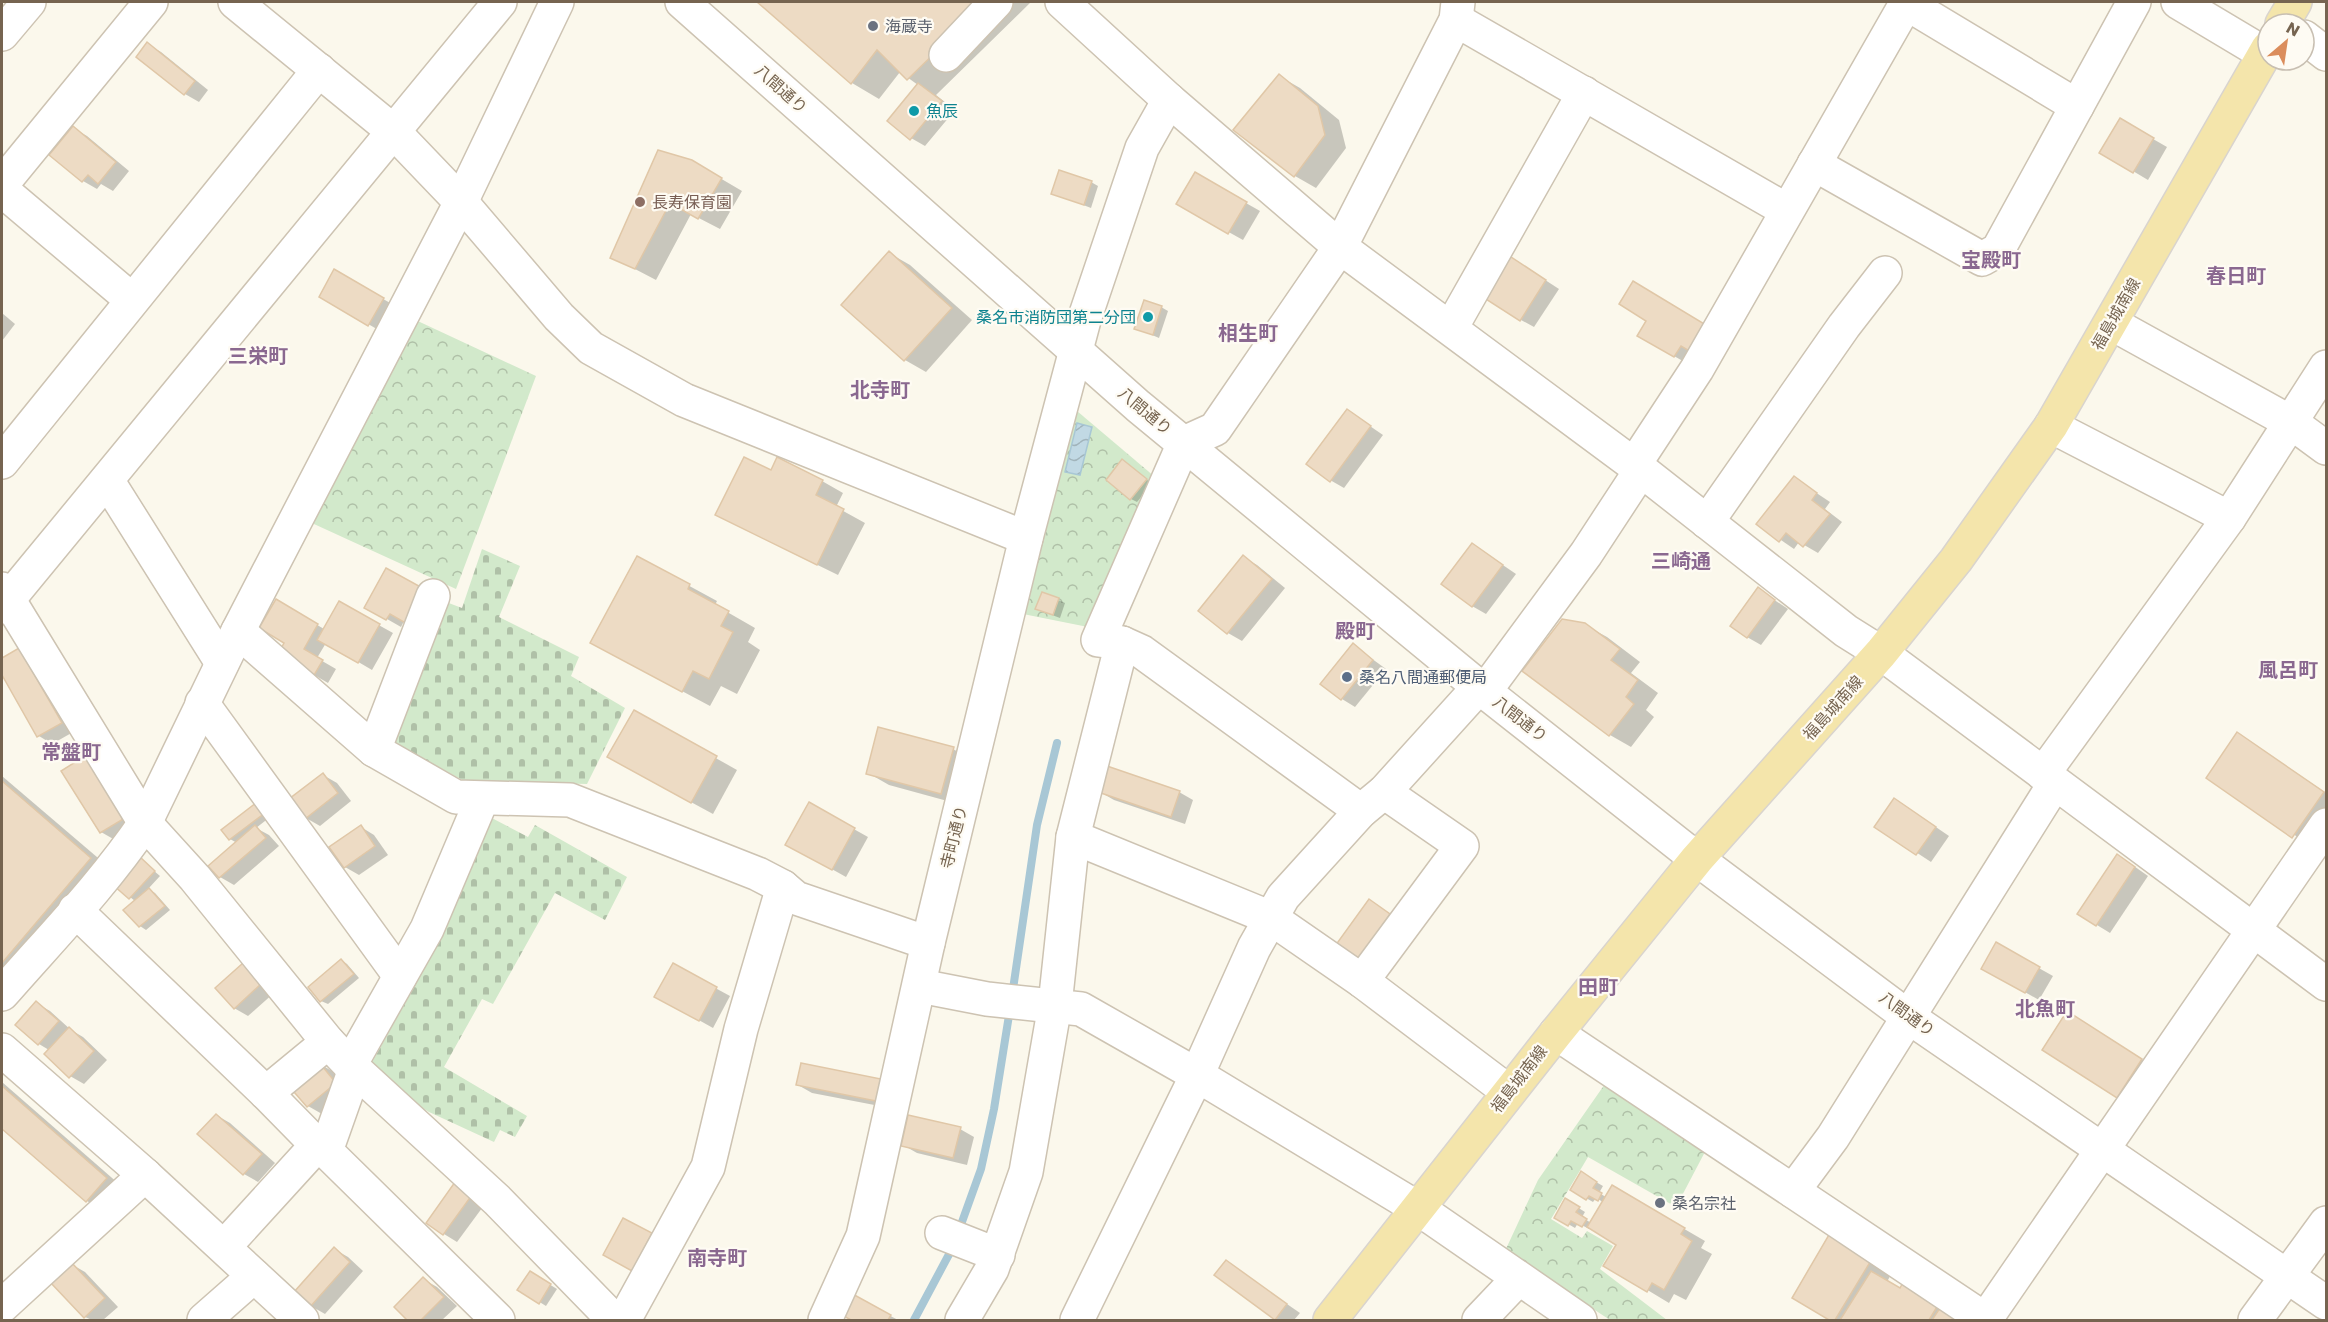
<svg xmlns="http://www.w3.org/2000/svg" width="2328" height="1322" font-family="Poppins,'Noto Sans JP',sans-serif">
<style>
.forest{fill:url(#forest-crowns)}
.cemetery{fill:url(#cemetery-stones)}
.water{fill:url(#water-waves);stroke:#a8c7d5;stroke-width:1.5}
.shadow{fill:#0003}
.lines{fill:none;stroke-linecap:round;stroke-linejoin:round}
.stream{stroke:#a8c7d5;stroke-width:8}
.building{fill:#eddbc4;stroke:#e0c7a7;stroke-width:1.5}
.minor-casing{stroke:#cdc3b2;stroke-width:36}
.major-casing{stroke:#d9d4ce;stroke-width:36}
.minor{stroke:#fff;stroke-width:33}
.major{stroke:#f4e5ab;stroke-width:33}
.worship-dot{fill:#6b7280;stroke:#fefbf3;stroke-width:2}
.culture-dot{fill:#0f9aa8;stroke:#fefbf3;stroke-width:2}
.education-dot{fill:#8d6e63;stroke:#fefbf3;stroke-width:2}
.service-dot{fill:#5c6f8a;stroke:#fefbf3;stroke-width:2}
.labels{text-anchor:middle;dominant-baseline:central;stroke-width:4.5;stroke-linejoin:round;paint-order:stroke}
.worship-label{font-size:16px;fill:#5b616d;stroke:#fefbf3;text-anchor:start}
.street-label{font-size:16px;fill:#766450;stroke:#fefbf3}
.culture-label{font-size:16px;fill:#0d838f;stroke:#fefbf3;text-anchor:start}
.education-label{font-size:16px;fill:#785e54;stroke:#fefbf3;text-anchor:start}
.service-label{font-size:16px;fill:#4e5e75;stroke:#fefbf3;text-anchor:start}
.quarter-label{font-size:20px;font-weight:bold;fill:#8a6890;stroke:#fefbf3}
</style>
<defs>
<pattern id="forest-crowns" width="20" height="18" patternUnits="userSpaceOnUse" patternTransform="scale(1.5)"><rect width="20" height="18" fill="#d2e9cb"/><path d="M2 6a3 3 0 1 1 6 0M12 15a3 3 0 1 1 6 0" fill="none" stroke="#afc0a7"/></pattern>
<pattern id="cemetery-stones" width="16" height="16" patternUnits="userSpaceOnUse" patternTransform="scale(1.5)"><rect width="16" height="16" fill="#d2e9cb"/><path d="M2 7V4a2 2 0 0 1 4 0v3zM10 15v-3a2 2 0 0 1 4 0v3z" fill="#afc0a7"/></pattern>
<pattern id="water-waves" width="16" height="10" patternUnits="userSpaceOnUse" patternTransform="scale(1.5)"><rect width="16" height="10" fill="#c1d9e4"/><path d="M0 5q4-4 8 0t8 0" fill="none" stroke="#a1b4bb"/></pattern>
</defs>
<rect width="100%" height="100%" fill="#fbf8ec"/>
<g class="forest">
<polygon points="407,316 536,376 456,589 303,519"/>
<polygon points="1077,411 1155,477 1088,627 1023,614"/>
<polygon points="1607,1081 1707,1148 1676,1207 1588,1157 1551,1219 1582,1238 1587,1231 1613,1246 1600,1269 1667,1320 1610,1320 1505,1251 1538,1180"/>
</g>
<g class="cemetery">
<polygon points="482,549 520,566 499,617 579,657 571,676 625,708 587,784 464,781 388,739 446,602 462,608"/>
<polygon points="488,816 528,837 535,825 627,877 605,920 555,893 493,1004 482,999 444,1067 527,1116 515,1137 500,1130 494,1142 429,1112 374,1078 370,1066 443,935"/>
</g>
<polygon class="water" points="1077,423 1092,427 1080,475 1065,472"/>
<g class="shadow">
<polygon points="759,2 1031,2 936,95 955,110 925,146 911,138 918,85 900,72 879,99 852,83"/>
<polygon points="147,44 161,52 208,90 199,102 185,94 138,57"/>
<polygon points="1279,76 1300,88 1339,120 1346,148 1316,188 1295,176 1235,130"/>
<polygon points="2120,120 2167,147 2148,180 2101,152"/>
<polygon points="73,128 87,136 129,171 113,191 101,184 97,189 83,181 51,154"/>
<polygon points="691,161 742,191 720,229 691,214 656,280 612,257"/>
<polygon points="1195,174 1260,211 1243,240 1178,204"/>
<polygon points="1091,182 1098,186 1091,208 1052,193"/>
<polygon points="889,253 910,265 972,320 926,372 905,360"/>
<polygon points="1519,263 1559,289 1534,327 1521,320"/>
<polygon points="335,271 397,307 382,332 321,297"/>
<polygon points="1161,307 1168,311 1159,338 1136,328"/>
<polygon points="2,313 15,324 2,341"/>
<polygon points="1648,320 1705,358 1688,364 1639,336"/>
<polygon points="1348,411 1383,435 1344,488 1330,480"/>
<polygon points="1129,465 1152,484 1137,502 1131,499"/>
<polygon points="772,472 822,481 843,493 836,507 865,523 838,575 738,526"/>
<polygon points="1794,478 1830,502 1825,509 1842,522 1818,553 1799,542 1794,549 1758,524"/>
<polygon points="1472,544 1516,574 1486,614 1472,606"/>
<polygon points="1243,557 1257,565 1285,588 1242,641 1228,633 1200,610"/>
<polygon points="638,558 717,601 715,605 755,628 748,642 760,650 737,694 721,686 710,706 620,658"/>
<polygon points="387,570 404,621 401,627 366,607"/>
<polygon points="1758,589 1788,609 1761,645 1747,637"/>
<polygon points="1043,593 1065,603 1060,618 1044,612"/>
<polygon points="277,601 324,629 339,603 393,633 372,670 326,643 317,658 336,669 328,683 297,665 286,643"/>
<polygon points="1585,625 1607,637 1640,662 1631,673 1658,693 1646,710 1654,717 1631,747 1610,735 1525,671"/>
<polygon points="1353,645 1386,669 1355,707 1342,699"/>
<polygon points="19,650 33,658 75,731 52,744 39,736 2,672 2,660"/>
<polygon points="634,712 737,770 713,814 630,769"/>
<polygon points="2238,734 2326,793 2326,830 2314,848 2208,777"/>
<polygon points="953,749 974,761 962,805 889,785 868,773"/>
<polygon points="63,772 138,826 115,840 101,832"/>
<polygon points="323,775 337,783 351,801 320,826 306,818"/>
<polygon points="2,776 118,875 2,1003"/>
<polygon points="1100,792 1179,792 1193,800 1185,824 1114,800"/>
<polygon points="261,801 274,814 256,828 269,835 279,846 234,885 220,877 237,843 230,839"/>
<polygon points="809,804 868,837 846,877 787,844"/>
<polygon points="1908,808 1949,836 1931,862 1876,826"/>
<polygon points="361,827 374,835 388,855 359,875 345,867"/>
<polygon points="139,858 160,876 148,889 155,893 170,910 146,930 140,926 135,901 115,885"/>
<polygon points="2131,864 2148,876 2110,933 2079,914"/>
<polygon points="1996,944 2053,976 2039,1000 1983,968"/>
<polygon points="341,960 347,964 359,978 328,1004 321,1001"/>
<polygon points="244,965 275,992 248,1016 234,1008"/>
<polygon points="673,965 730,996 713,1028 670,1004"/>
<polygon points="36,1003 50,1011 71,1030 83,1037 107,1060 84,1084 70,1076 49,1050 39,1044"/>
<polygon points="2088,1025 2162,1072 2139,1109 2044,1050"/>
<polygon points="318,1063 332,1071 349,1092 322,1114 308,1106"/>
<polygon points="880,1080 890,1108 812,1093 798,1085"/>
<polygon points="2,1082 127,1191 108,1213 87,1201 2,1127"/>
<polygon points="216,1115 230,1123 275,1163 258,1182 244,1174 199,1134"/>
<polygon points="960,1129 974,1137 967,1165 917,1153 903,1145"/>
<polygon points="1582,1174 1603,1186 1599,1193 1606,1197 1612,1187 1705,1241 1701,1248 1712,1254 1686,1300 1674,1294 1669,1303 1606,1265 1618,1244 1590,1228 1589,1229 1578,1223 1575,1228 1556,1217 1566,1200 1585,1212 1582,1217 1591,1223 1603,1202 1596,1198 1593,1202 1572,1190"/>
<polygon points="456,1184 485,1204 457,1242 444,1234"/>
<polygon points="1831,1235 1892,1272 1887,1282 1900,1290 1963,1311 1965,1320 1832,1320 1794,1297"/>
<polygon points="334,1249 348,1257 363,1271 325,1314 311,1306 296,1292"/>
<polygon points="1226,1262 1300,1313 1294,1320 1276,1319"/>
<polygon points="71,1264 85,1272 118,1307 103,1320 92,1320 85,1317"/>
<polygon points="531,1273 557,1289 546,1306 520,1290"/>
<polygon points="423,1279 437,1287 457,1306 442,1320 410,1320 396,1307"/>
<polygon points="850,1294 898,1320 854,1320 840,1312"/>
</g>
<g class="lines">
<g class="stream">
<polyline points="1012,996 1037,825 1057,743"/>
<polyline points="958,1233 981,1169 994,1109 1010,1009"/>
<polyline points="914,1320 954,1245"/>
</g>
</g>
<g class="building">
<polygon points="757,2 987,2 907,80 877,50 851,84"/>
<polygon points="147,42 195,81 184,95 136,57"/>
<polygon points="1279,74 1318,106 1325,135 1294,177 1233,130"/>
<polygon points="918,83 942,101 910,140 887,121"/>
<polygon points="2120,118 2154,138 2133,173 2099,153"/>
<polygon points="73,126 116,162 98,184 88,175 82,182 49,155"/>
<polygon points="658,150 692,160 722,178 698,219 670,203 635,269 610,258"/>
<polygon points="1059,170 1092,181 1084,205 1051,194"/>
<polygon points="1195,172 1247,202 1228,234 1176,204"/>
<polygon points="889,251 952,308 904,361 841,305"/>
<polygon points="1505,253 1546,280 1520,321 1478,294"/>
<polygon points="334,269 384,298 368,326 319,297"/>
<polygon points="1633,281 1706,325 1691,352 1681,346 1674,357 1637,336 1646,321 1619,304"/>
<polygon points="1144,300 1162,306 1153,335 1134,329"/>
<polygon points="1347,409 1371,426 1330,482 1306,464"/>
<polygon points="744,457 771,470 777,457 823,480 816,495 844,509 817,565 715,515"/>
<polygon points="1122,459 1147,479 1130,500 1106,480"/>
<polygon points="1794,476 1817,493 1812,500 1830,514 1803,547 1786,533 1779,542 1756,524"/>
<polygon points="1472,543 1503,565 1472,607 1441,584"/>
<polygon points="1243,555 1272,579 1227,634 1198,611"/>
<polygon points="637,556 690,584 688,589 729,611 721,626 733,632 709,679 693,671 682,692 590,643"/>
<polygon points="386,568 428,591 409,625 390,614 386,620 364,608"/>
<polygon points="1758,587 1775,600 1747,638 1730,626"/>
<polygon points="1042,592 1059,598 1053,615 1035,609"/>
<polygon points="276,599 318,624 304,649 323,660 313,677 279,652 284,643 259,628"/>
<polygon points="339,601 380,624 358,663 317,640"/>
<polygon points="1562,619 1585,623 1620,649 1611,660 1638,680 1626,697 1634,704 1609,736 1522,671"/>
<polygon points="1353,643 1373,660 1341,700 1320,684"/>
<polygon points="19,648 62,723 37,737 2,675 2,658"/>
<polygon points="634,710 717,756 691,803 607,757"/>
<polygon points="878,727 954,747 941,794 866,774"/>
<polygon points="2237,732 2324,792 2292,838 2206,778"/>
<polygon points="85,756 125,818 100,833 61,771"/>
<polygon points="1107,766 1180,791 1171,817 1098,792"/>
<polygon points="323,773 338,793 305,819 289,799"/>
<polygon points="2,781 91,858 2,963"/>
<polygon points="1894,798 1936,827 1916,855 1874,827"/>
<polygon points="261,799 269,810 229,840 221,830"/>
<polygon points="809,802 855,828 832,870 785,845"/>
<polygon points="255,825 266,838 219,878 208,866"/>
<polygon points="361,825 375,846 344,868 329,847"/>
<polygon points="2117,854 2135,867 2096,926 2077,914"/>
<polygon points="139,856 155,871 129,899 113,885"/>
<polygon points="149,888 165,906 139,927 123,910"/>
<polygon points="1369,899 1390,914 1357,962 1335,946"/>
<polygon points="1996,942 2040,967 2025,993 1981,969"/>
<polygon points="341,959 354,974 320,1002 308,987"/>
<polygon points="243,963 262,983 234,1009 215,988"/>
<polygon points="673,963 717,987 699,1021 654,997"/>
<polygon points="36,1001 59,1021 38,1045 15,1025"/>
<polygon points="2067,1011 2142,1059 2117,1098 2042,1050"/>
<polygon points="69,1027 94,1051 69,1078 44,1054"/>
<polygon points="318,1061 336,1083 307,1107 288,1085"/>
<polygon points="801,1063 881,1079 876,1101 796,1085"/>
<polygon points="2,1086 107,1178 86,1202 2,1129"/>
<polygon points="216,1114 262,1154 243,1175 197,1134"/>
<polygon points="908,1115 961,1127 953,1158 901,1146"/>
<polygon points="1581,1171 1597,1182 1593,1188 1602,1193 1598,1201 1589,1196 1586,1200 1570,1190"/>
<polygon points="455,1182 472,1195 443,1235 426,1223"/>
<polygon points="1612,1185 1685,1228 1681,1234 1692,1241 1664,1290 1652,1283 1647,1292 1603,1266 1616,1245 1587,1227"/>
<polygon points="1565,1198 1580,1207 1576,1212 1587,1219 1582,1227 1571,1221 1568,1226 1554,1218"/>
<polygon points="623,1218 652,1233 632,1271 603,1255"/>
<polygon points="1830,1233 1872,1259 1835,1320 1829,1320 1792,1298"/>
<polygon points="334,1247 350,1262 310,1307 294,1292"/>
<polygon points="1226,1260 1287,1304 1275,1320 1214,1275"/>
<polygon points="71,1262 105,1298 84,1318 50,1282"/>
<polygon points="530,1271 551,1284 539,1304 517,1290"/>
<polygon points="1871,1271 1900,1288 1907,1275 1943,1297 1929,1320 1840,1320"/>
<polygon points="423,1277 444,1297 421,1320 407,1320 394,1307"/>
<polygon points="849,1292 891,1315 888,1320 851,1320 838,1313"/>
<polygon points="1942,1305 1962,1320 1932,1320"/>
</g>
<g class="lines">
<defs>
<g id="minor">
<polyline points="235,2 393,131 461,202 559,317 591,348 684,400 1026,538"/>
<polyline points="682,2 1138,406 1479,687 1697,859 1907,1016 2326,1303"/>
<polyline points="1062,2 1169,100 1340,247 1641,470 1846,631 1881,653 2326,984"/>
<polyline points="2178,2 2265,54"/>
<polyline points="1456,20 1786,210"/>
<polyline points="2,34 29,2"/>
<polyline points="2304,37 2326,54"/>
<polyline points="946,55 996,2"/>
<polyline points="2077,106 2134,2"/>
<polyline points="1814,164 1982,259 1998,250 2077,106 1906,3"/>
<polyline points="2,184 151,2"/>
<polyline points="2,190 132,300"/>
<polyline points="2111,323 2292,423 2326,448"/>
<polyline points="1451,328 1584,93"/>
<polyline points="2051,426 2229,518"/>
<polyline points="2,462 319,70"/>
<polyline points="1634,465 1697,369 1907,2"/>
<polyline points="107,480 222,663"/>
<polyline points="1707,522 1844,326 1885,273"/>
<polyline points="2,589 145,823 195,878 328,1042 350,1065 497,1200 614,1320"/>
<polyline points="2,607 500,2"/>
<polyline points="238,631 374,750 456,797 570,800 758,874 783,887 796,898 928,943"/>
<polyline points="1122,643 1142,652 1361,811"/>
<polyline points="1485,691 1586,554 1641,470"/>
<polyline points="202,703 400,976"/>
<polyline points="374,750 433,596"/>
<polyline points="2043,774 2229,518 2326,367"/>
<polyline points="1073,837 1271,918 1362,981 1509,1092"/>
<polyline points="75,910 266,1093 317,1145 326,1151 498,1320"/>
<polyline points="1362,981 1462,846 1384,792"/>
<polyline points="920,986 987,999 1081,1009 1197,1075 1419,1209 1580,1320"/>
<path d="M2,994C50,939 103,885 145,823L238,631L461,202L557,2"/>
<polyline points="1556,1033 1986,1320"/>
<polyline points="2,1050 145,1175 302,1320"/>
<polyline points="350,1065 427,929 482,799"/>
<polyline points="266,1093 328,1042"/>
<polyline points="326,1151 355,1069"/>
<polyline points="1793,1191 1833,1137 2055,783"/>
<polyline points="942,1233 998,1255"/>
<polyline points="224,1247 317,1145"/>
<polyline points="2,1306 145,1175"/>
<polyline points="204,1320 254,1276"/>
<polyline points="624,1320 708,1167 741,1029 783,887"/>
<polyline points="825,1320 863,1236 928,943 1026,538 1084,320 1142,148 1169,100"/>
<polyline points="962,1320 992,1269 1026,1172 1055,1005 1073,837 1122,643 1098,640 1184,443 1215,429 1340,247 1456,20 1458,2"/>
<polyline points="1077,1320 1197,1075 1254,948 1283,897 1361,811 1384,792 1479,687"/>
<polyline points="1479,1320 1518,1279"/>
<polyline points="1985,1320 2326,825"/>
<polyline points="2255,1320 2326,1223"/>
</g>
<g id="major">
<polyline points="2282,24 2295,2"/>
<polyline points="1330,1320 1556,1033 1697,859 1881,653 1956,560 2051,426 2268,48"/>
</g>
</defs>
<use href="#minor" class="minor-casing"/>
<use href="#major" class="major-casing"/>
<use href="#minor" class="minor"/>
<use href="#major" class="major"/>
</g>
<g class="worship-dot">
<circle cx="873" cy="26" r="6"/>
<circle cx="1660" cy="1203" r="6"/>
</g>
<g class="culture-dot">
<circle cx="914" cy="111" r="6"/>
<circle cx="1148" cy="317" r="6"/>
</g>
<circle class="education-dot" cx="640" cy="202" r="6"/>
<circle class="service-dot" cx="1347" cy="677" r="6"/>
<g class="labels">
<g class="worship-label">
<text x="885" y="26">海蔵寺</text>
<text x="1672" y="1203">桑名宗社</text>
</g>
<g class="street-label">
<text transform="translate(781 89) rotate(42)">八間通り</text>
<text transform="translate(2116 314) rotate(-60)">福島城南線</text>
<text transform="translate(1145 411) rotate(40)">八間通り</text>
<text transform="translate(1833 708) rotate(-48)">福島城南線</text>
<text transform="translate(1520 719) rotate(38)">八間通り</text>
<text transform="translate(954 837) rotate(-76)">寺町通り</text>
<text transform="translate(1907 1014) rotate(36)">八間通り</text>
<text transform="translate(1519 1079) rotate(-52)">福島城南線</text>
</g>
<g class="culture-label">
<text x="926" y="111">魚辰</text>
<text x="1136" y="317" text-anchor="end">桑名市消防団第二分団</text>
</g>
<g class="education-label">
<text x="652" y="202">長寿保育園</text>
</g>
<g class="service-label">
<text x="1359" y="677">桑名八間通郵便局</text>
</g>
<g class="quarter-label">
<text x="1991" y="260">宝殿町</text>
<text x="2236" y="276">春日町</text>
<text x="1248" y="333">相生町</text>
<text x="258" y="356">三栄町</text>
<text x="880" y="390">北寺町</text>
<text x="1681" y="561">三崎通</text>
<text x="1355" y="631">殿町</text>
<text x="2288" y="670">風呂町</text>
<text x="71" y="752">常盤町</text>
<text x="1598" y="987">田町</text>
<text x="2045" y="1009">北魚町</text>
<text x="717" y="1258">南寺町</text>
</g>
</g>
<rect width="2328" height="1322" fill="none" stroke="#766450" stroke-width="6"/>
<g transform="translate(2286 42) rotate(29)"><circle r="28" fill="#fefbf3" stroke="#c8bfb2" stroke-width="1.5"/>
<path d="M0-4.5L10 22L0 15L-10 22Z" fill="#db8d5c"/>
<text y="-9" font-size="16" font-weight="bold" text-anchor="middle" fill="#766450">N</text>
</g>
</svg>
